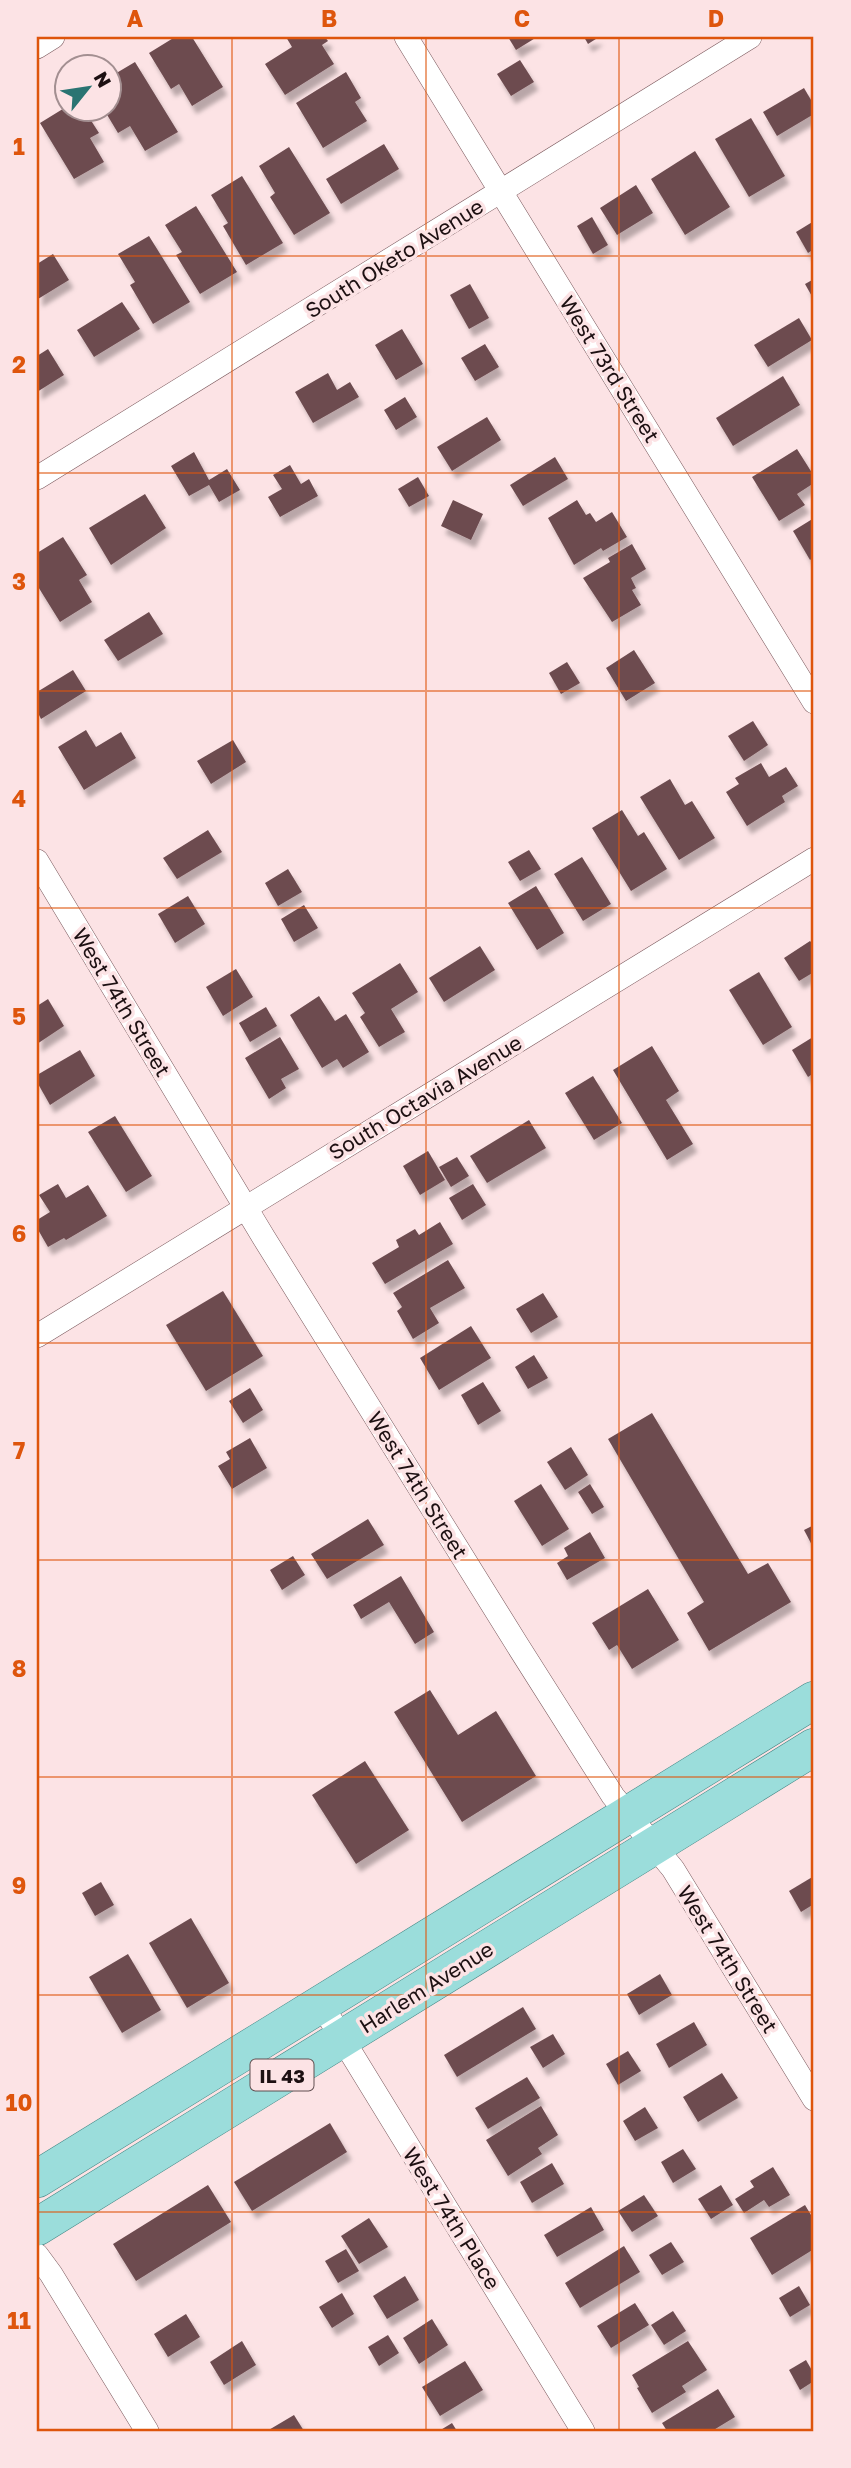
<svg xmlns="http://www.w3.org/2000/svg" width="851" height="2468" font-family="'Golos Text',sans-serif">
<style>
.building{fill:#6d4c50;filter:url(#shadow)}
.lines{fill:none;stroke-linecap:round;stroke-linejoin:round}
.street-casing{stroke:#7b595d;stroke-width:24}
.primary-casing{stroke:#448785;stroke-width:38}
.street{stroke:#fff;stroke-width:23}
.primary{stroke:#9bdddb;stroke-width:37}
.grid{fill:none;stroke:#de550c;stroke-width:2;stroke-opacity:0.55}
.labels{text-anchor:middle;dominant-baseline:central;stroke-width:7;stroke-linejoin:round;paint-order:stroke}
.shield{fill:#fce3e5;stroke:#604f51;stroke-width:2}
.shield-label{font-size:19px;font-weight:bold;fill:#1d1012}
.street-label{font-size:21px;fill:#1d1012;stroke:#fce3e5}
.neatline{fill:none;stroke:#de550c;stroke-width:2.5}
.grid-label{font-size:23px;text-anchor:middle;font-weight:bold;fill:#de550c}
</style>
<defs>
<filter id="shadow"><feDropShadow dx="4.5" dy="8" stdDeviation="2" flood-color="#0004"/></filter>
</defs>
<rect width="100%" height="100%" fill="#fce3e5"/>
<g class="building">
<polygon points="175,37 176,39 192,37 223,87 192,106 179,84 171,89 149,53"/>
<polygon points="286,37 325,37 328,41 322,45 334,64 285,95 265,64 292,47"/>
<polygon points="508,37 537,37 516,50"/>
<polygon points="584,37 599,37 588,44"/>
<polygon points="520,60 534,82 511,96 497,74"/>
<polygon points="135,62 178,132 145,151 130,126 118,133 103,108 108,108 108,78"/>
<polygon points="346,72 361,98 355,102 367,121 323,148 296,103"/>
<polygon points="804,88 814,105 814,114 777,136 763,112"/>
<polygon points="66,107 83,108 99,133 90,138 104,162 74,179 40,123"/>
<polygon points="751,118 785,176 749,197 715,139"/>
<polygon points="384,144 399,169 341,204 326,179"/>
<polygon points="289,147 330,213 294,235 270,197 275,193 259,166"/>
<polygon points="695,151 730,207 685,235 651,179"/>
<polygon points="242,176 283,243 246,265 223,226 228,223 211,195"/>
<polygon points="636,185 653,213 617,235 600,208"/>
<polygon points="196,206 237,272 200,294 176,255 182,252 165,225"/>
<polygon points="592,217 608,245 593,254 577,226"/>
<polygon points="814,221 814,249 808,253 796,232"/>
<polygon points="149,236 190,302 153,324 130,285 135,282 118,254"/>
<polygon points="53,254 69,280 38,299 37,264"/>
<polygon points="814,279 814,300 805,284"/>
<polygon points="470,284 489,318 469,329 450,295"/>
<polygon points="122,302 140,329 94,357 77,330"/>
<polygon points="799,318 812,340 768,367 754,345"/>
<polygon points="402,329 423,364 396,380 375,345"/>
<polygon points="485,344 499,367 475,381 461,358"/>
<polygon points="48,349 64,375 37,392 37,356"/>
<polygon points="328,373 337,390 350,382 359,397 313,423 295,392"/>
<polygon points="783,376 800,405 733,446 716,418"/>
<polygon points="405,397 417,417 396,430 384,410"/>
<polygon points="487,417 501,440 452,471 437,447"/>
<polygon points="797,449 814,476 814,483 797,494 805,505 779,521 752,477"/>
<polygon points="194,452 209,480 227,469 240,490 219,502 209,485 189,496 171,466"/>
<polygon points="555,457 568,479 523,506 510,485"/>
<polygon points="290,465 301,484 309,479 318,496 280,517 268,497 282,489 273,475"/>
<polygon points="418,477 429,496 409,507 398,489"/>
<polygon points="145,494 166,528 111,565 89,528"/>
<polygon points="453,500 483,514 471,540 441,526"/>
<polygon points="577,500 586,515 590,513 596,522 612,512 627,537 603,551 601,548 574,565 548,518"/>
<polygon points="814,518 814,557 810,560 793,531"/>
<polygon points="63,537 87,575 79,580 92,602 60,622 37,585 37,553"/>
<polygon points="632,544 646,569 631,578 636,588 632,590 641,605 612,622 583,578 610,562 608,558"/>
<polygon points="149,612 163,634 118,661 104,640"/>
<polygon points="634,650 655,683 626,701 606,668"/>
<polygon points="567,662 580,683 561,694 549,673"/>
<polygon points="73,670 86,691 41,719 37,711 37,692"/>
<polygon points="753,721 768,745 744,761 728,736"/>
<polygon points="86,730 96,747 121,732 136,758 84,790 58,747"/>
<polygon points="233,740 246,762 211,784 197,761"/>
<polygon points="761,763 769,777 786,767 798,786 782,796 785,802 747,826 726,792 739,784 735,778"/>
<polygon points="670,779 685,805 692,801 715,838 679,860 640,797"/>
<polygon points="622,810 638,836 644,832 667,869 631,891 592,828"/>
<polygon points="208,830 222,852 177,879 163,858"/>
<polygon points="529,850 541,869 520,881 508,862"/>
<polygon points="582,857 611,904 583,921 554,874"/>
<polygon points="288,869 302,892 278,906 265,883"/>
<polygon points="536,886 564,933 537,950 508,903"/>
<polygon points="188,896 205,924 175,943 158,914"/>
<polygon points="304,905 318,928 294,942 281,919"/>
<polygon points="810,941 814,945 814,972 799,981 784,958"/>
<polygon points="480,946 495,970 444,1002 429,978"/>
<polygon points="400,963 418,992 391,1009 405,1032 379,1047 360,1017 365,1013 352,993"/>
<polygon points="236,969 253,997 223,1016 206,987"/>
<polygon points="759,972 792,1027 763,1045 729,990"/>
<polygon points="319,996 335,1021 346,1014 369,1052 343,1068 337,1059 322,1068 290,1015"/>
<polygon points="48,999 64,1026 37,1044 37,1006"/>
<polygon points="266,1007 277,1026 250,1042 239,1023"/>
<polygon points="280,1037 299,1069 281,1079 286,1088 269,1099 245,1058"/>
<polygon points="813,1037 814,1073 808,1077 792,1050"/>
<polygon points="652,1046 679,1091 666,1100 693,1144 667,1160 613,1070"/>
<polygon points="80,1050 95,1076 50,1105 37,1082 37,1075"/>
<polygon points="593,1076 622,1123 594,1140 565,1093"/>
<polygon points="115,1116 152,1176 126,1192 88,1132"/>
<polygon points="529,1120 546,1148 487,1183 470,1156"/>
<polygon points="428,1151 445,1180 420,1195 403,1166"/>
<polygon points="457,1157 469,1176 451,1187 439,1167"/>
<polygon points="58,1184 66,1198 88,1185 107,1216 66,1240 64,1238 48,1247 37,1228 37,1220 50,1212 39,1195"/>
<polygon points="473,1184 486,1205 462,1220 449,1198"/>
<polygon points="440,1222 453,1244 385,1284 372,1263 399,1247 396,1240 415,1229 419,1235"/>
<polygon points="448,1260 465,1288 430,1308 439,1323 413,1339 397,1311 402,1307 393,1293"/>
<polygon points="223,1291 263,1356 206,1391 166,1325"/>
<polygon points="543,1293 558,1317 531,1333 516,1309"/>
<polygon points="471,1326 491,1358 439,1390 420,1358"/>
<polygon points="534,1355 548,1378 528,1389 515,1367"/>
<polygon points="483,1382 501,1411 478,1425 461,1395"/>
<polygon points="250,1388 263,1410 243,1423 229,1401"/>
<polygon points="652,1413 748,1574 768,1563 791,1602 709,1651 687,1613 704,1602 608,1439"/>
<polygon points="250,1438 267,1468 232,1489 218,1466 230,1459 226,1452"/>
<polygon points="571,1447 588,1475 565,1490 547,1462"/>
<polygon points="541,1484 569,1529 542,1546 514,1501"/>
<polygon points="590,1484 604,1507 592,1514 578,1492"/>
<polygon points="368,1519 384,1545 327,1579 311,1554"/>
<polygon points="814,1525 814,1549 804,1530"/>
<polygon points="590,1532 605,1558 567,1580 557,1563 568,1556 564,1548"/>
<polygon points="293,1556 305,1575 282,1590 270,1570"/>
<polygon points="401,1576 434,1632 415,1644 389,1602 361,1619 353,1605"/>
<polygon points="648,1589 679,1640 632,1669 617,1645 609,1650 592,1623"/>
<polygon points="430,1690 458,1735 496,1711 536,1776 462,1822 394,1712"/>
<polygon points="365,1761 409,1830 356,1864 312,1795"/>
<polygon points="814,1876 814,1904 801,1912 789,1891"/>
<polygon points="101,1882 114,1905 95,1916 82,1893"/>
<polygon points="191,1918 229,1983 187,2008 149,1943"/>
<polygon points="128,1954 161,2010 122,2033 89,1977"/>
<polygon points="660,1974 672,1995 639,2015 627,1994"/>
<polygon points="523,2007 536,2029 457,2077 444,2055"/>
<polygon points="694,2022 707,2045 669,2068 656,2044"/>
<polygon points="553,2034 565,2054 543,2068 530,2047"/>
<polygon points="628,2051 641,2071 618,2085 606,2064"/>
<polygon points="722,2073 738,2098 698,2122 683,2097"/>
<polygon points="527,2077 540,2098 488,2129 475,2108"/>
<polygon points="541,2106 558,2135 538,2148 542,2154 508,2176 486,2140"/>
<polygon points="645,2107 658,2128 635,2141 623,2121"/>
<polygon points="330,2123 347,2152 252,2211 234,2182"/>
<polygon points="683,2149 696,2169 673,2183 661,2162"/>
<polygon points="552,2163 564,2184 532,2203 520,2182"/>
<polygon points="773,2167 790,2195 769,2207 764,2200 744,2213 735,2199 754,2187 750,2181"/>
<polygon points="208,2185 231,2222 136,2281 113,2244"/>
<polygon points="721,2185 733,2205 711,2219 698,2199"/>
<polygon points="644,2195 658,2216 632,2232 618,2211"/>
<polygon points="805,2205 814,2220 814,2249 772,2275 750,2238"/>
<polygon points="591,2207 604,2230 557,2257 544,2235"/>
<polygon points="369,2218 388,2247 359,2264 341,2236"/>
<polygon points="671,2242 684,2262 662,2275 649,2255"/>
<polygon points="624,2246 640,2272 580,2308 565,2283"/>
<polygon points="346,2249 359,2271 338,2283 325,2261"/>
<polygon points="405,2276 419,2300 387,2319 373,2296"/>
<polygon points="799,2286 810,2305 790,2317 779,2298"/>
<polygon points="342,2293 354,2314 332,2328 319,2307"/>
<polygon points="635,2303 649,2325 611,2348 597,2326"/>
<polygon points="673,2311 686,2331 664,2345 651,2325"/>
<polygon points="186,2314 200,2337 168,2357 154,2334"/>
<polygon points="432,2319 448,2345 419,2364 403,2338"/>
<polygon points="388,2335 399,2353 379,2366 368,2347"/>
<polygon points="242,2341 256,2365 224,2385 210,2362"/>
<polygon points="688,2341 707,2370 682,2386 686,2392 652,2413 637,2388 639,2387 632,2375"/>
<polygon points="806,2360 814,2374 814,2381 800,2390 789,2370"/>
<polygon points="465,2361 483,2390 440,2416 422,2387"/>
<polygon points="718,2389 735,2417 712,2431 667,2431 662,2423"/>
<polygon points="294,2415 304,2431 267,2431"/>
<polygon points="452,2423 457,2431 439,2431"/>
</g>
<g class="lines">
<defs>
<g id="street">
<polyline points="406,37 814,702"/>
<polyline points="37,47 53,37"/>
<polyline points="37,478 750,37"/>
<polyline points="37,861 264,1238 518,1646 613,1796 673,1869 814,2099"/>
<polyline points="37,1336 814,859"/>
<polyline points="321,2004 583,2431"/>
<polyline points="37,2255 51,2274 147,2431"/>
</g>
<g id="primary">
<polyline points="37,2179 814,1700"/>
<polyline points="37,2227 814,1747"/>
</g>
</defs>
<use href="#street" class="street-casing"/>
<use href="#primary" class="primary-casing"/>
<use href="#street" class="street"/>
<use href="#primary" class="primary"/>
</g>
<path class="grid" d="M232,37V2431M426,37V2431M619,37V2431M37,256H814M37,473H814M37,691H814M37,908H814M37,1125H814M37,1343H814M37,1560H814M37,1777H814M37,1995H814M37,2212H814"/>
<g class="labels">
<rect class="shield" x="250.5" y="2059.5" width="63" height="31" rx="5"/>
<g class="shield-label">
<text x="282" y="2075">IL 43</text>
</g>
<g class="street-label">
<text transform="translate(394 258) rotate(-32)">South Oketo Avenue</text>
<text transform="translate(610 369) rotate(58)">West 73rd Street</text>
<text transform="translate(122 1002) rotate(59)">West 74th Street</text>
<text transform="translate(425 1097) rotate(-31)">South Octavia Avenue</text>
<text transform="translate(418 1485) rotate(58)">West 74th Street</text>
<text transform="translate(728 1959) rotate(58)">West 74th Street</text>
<text transform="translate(426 1987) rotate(-32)">Harlem Avenue</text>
<text transform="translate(452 2218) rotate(58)">West 74th Place</text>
</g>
</g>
<rect width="851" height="2468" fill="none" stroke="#fce3e5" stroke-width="77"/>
<g transform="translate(88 88) rotate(60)"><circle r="33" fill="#fce3e5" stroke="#a38f91" stroke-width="2"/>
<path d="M0-5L12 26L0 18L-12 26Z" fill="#2a7472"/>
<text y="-10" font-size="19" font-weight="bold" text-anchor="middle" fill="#1d1012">N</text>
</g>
<rect x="38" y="38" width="774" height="2392" class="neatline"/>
<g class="grid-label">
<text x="135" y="27">A</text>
<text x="329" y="27">B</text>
<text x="522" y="27">C</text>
<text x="716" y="27">D</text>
<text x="19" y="155">1</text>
<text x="19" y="373">2</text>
<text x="19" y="590">3</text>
<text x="19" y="807">4</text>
<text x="19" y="1025">5</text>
<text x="19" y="1242">6</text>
<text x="19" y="1459">7</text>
<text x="19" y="1677">8</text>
<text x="19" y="1894">9</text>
<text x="19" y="2111">10</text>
<text x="19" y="2329">11</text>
</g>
</svg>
